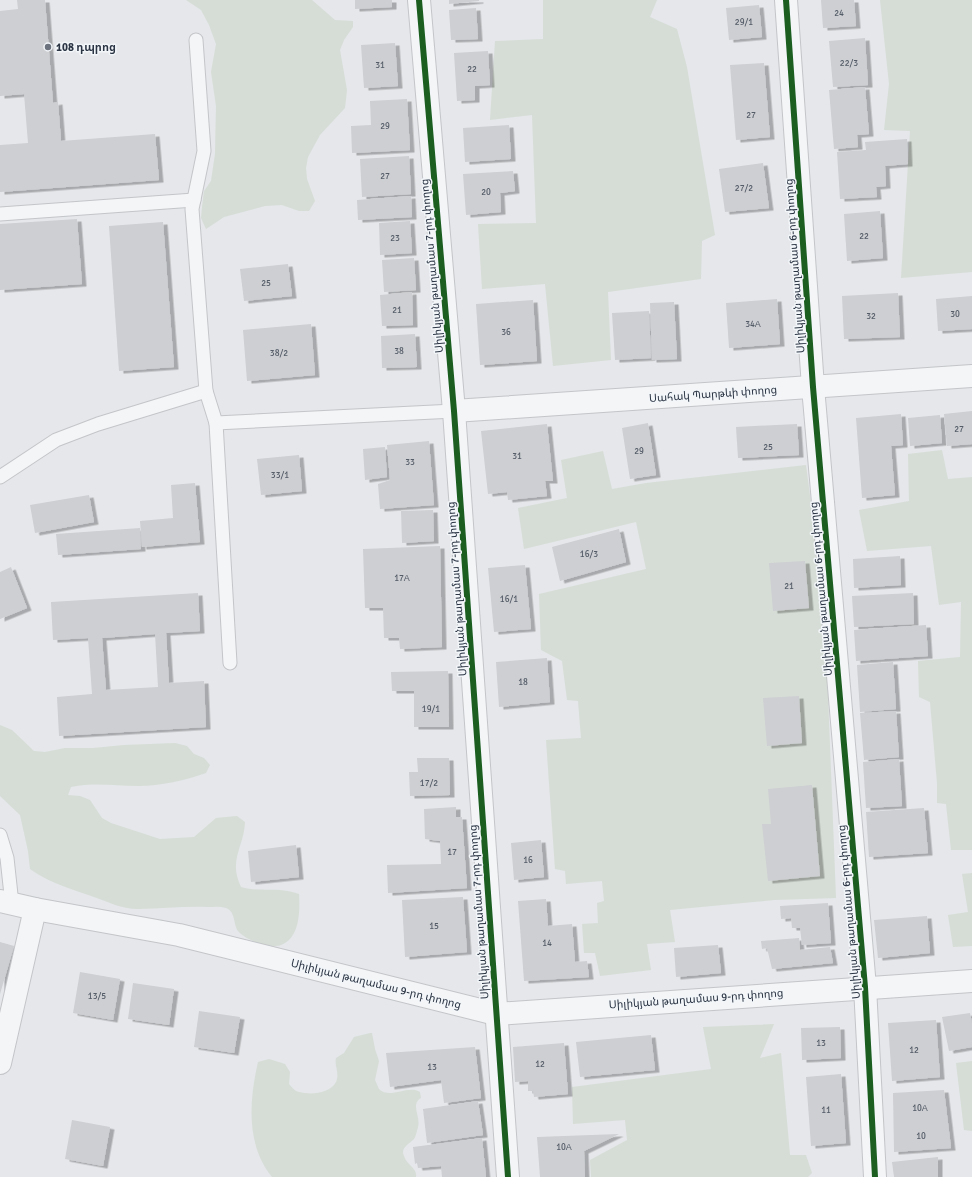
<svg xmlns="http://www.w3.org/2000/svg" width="972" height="1177" font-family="Signika,'Noto Sans Armenian',sans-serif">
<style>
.green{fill:#d6ddd6}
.building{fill:#cecfd2;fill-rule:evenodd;filter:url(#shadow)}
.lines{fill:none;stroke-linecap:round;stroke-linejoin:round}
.service-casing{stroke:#c3c5c8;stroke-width:15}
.minor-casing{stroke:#c3c5c8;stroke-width:24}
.service{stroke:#f4f5f7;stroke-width:13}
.minor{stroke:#f4f5f7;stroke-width:22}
.cycleway-casing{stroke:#f3f6f9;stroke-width:8}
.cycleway{stroke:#1b5e20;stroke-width:6}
.poi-dot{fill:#6c737e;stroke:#f3f6f9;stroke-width:1.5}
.labels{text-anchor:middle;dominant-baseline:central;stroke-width:3;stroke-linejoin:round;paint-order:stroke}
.number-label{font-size:9px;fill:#545c68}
.poi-label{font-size:11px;font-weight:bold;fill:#2b3544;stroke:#f3f6f9;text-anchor:start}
.street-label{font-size:11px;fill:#2b3544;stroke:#f3f6f9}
</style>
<defs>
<filter id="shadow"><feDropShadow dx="4.5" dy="2.5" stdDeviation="0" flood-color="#0004"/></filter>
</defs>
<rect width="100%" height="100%" fill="#e5e7ea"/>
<g class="green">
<polygon points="186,0 312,0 335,20 353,21 353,27 344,40 340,50 347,90 345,108 320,135 308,157 306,168 307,179 315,201 309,211 299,211 282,205 265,206 224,217 206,229 201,218 202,207 204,191 211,181 215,154 216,106 211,72 216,44 209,25 201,10"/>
<polygon points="543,0 657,0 650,17 677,29 687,67 715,235 702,241 701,279 608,292 611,360 553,366 545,284 482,289 478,224 536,223 532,115 490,120 495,41 543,39"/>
<polygon points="880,0 972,0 972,272 901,278 910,131 884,130 889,84"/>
<polygon points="942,450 948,479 972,477 972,850 951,850 946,804 937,803 937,783 930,702 919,697 918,661 960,657 961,602 939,605 931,546 867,551 859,510 909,501 908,454"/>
<polygon points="603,451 612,489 646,483 806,465 819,564 827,670 836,898 774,900 670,910 675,942 647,944 651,970 600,976 595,953 584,953 582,924 598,923 597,903 604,901 602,881 566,884 565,871 555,869 546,740 581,738 578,701 567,700 562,661 541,650 539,594 646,569 636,522 524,549 518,508 567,498 561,460"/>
<path d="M0,725L12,730L34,751L45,752L65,748H93L124,745L175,743L187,746L194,754L204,758L210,765L206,773C187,780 159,786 139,786C115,786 95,782 71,787L68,795L80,796L90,800L102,818L111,823L160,839L194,837L216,818L237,816L245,822C244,847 228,860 241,887C262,893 277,886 299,894C300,911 300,938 281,945C270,949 245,940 238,931C233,924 236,912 226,908C220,906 213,907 207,907C184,906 161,909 138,909C121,909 109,902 94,897C71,889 50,883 30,869L28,851L20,815L0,796Z"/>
<polygon points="972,873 972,946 953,947 948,915 968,912 962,874"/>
<polygon points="774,1024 760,1058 781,1053 790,1155 806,1155 812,1173 808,1177 591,1177 590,1160 627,1140 625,1120 573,1124 572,1087 711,1069 703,1027"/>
<path d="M370,1033H372L375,1049L379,1061L375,1080L379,1089C390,1100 408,1084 420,1092L421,1098C410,1104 421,1117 418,1127C417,1130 416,1136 414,1139C409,1144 400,1148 404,1156C406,1164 418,1169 416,1177H272C246,1145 249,1101 258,1062L269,1059L285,1064L290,1072L289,1084C292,1087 294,1091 299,1092C310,1095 330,1094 336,1082C340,1074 334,1065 336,1058L344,1053L354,1037Z"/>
<polygon points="972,1061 972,1131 964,1130 956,1063"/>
</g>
<g class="building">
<polygon points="17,0 45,0 53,103 58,102 61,141 155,134 159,180 0,192 0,145 28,143 24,94 0,96 0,11 18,9"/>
<polygon points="355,0 392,0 392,7 355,9"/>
<polygon points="449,0 479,0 479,1 449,4"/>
<polygon points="821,0 854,0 856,26 823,28"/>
<polygon points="759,5 762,37 729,40 726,8"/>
<polygon points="476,8 478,39 451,40 449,10"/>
<polygon points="865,38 868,85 833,87 829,41"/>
<polygon points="395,43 398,86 364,88 361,45"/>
<polygon points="488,51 490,85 475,86 475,100 457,101 454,53"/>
<polygon points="764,63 770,137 736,140 730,65"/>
<polygon points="865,87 869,134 857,135 858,147 834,149 829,90"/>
<polygon points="407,99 410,150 352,153 351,126 371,125 370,101"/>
<polygon points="509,125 511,159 465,162 463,128"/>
<polygon points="907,139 908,164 885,166 886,186 876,187 877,197 840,199 837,152 866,150 865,142"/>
<polygon points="409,156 411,194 362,197 360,159"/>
<polygon points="763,163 769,208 725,212 719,169"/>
<polygon points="513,171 515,191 500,193 501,212 466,215 463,174"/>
<polygon points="411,196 412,217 358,220 357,200"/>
<polygon points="880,211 883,258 847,261 844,214"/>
<polygon points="77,219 82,284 0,290 0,224"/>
<polygon points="410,221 412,253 380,255 379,223"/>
<polygon points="163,222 174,367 119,371 109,226"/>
<polygon points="414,258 416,290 384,292 382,260"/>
<polygon points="288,264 292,296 244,301 240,269"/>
<polygon points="412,292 413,325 382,326 380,295"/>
<polygon points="898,293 900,337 844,339 842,296"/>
<polygon points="972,296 972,329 938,331 936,299"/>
<polygon points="777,299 780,344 729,348 726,303"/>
<polygon points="533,300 537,361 480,365 476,304"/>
<polygon points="674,302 677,359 652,360 650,303"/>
<polygon points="649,311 651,358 615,360 612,313"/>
<polygon points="311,324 315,375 247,381 243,330"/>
<polygon points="415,334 417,367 382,368 381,336"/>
<polygon points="972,411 972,444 947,446 944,414"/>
<polygon points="901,414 903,445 891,446 895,495 862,498 856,418"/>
<polygon points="940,415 942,443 910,446 908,418"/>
<polygon points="648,423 656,475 630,479 622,428"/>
<polygon points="547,424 553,481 545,481 547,496 508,500 507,492 488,494 481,431"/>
<polygon points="797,424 799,455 738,458 736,427"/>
<polygon points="429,441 434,505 380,509 378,484 390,480 387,445"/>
<polygon points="385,447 387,477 365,480 363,449"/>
<polygon points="299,455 302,491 261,495 257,459"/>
<polygon points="195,483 200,542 142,547 140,521 173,518 171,485"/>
<polygon points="89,495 94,522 35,533 30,505"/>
<polygon points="433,510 434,541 402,543 401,511"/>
<polygon points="140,528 141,549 58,555 56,534"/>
<polygon points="619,529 626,562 560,581 552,547"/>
<polygon points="440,546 442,647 400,649 399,638 384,638 383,608 365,608 363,549"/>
<polygon points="900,556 901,585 854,588 853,559"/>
<polygon points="805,561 809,608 773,611 769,563"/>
<polygon points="525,565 531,629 494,632 488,568"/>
<polygon points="11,567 27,608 0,619 0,572"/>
<path d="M198,593L200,631L166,633L169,683L204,681L206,727L59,736L57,697L92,694L88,638L53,640L51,602ZM155,634L158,687L106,690L102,638Z"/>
<polygon points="913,593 914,624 854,627 852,596"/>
<polygon points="926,625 928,656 856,661 854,630"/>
<polygon points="547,658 550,702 499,707 496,662"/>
<polygon points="893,662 896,709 860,712 857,665"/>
<polygon points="448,671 449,727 414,727 414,691 392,691 391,672"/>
<polygon points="799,696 802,743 767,746 763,698"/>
<polygon points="896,711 899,757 864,760 860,713"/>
<polygon points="417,758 449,758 450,795 410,796 409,772 418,772"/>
<polygon points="899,759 902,806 866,808 863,762"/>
<polygon points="812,785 820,876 768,881 762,824 771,824 768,789"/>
<polygon points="456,807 456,817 462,817 467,888 388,893 387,865 441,864 440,841 425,839 424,809"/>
<polygon points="924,808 928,853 869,857 866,812"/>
<polygon points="541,840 544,877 514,880 511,843"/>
<polygon points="296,845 299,877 251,882 248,851"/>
<polygon points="463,897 467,952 405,957 402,900"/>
<polygon points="546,899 548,926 572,924 575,962 587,961 589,977 524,981 518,901"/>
<polygon points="828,903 831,943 802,945 800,928 792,928 791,918 781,919 780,906"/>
<polygon points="927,916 930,953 878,958 874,920"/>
<polygon points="799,938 800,950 830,947 833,963 772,969 767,948 762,949 761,941"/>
<polygon points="0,942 14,946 0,994"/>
<polygon points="718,945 721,973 676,977 674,948"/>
<polygon points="80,972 120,979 113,1020 73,1013"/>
<polygon points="133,983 174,989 169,1025 128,1019"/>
<polygon points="199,1011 240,1017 234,1053 194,1047"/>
<polygon points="970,1013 972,1023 972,1047 949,1051 942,1017"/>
<polygon points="936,1020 940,1077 892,1081 888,1023"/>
<polygon points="840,1027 841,1058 802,1060 801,1028"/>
<polygon points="651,1035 655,1070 580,1077 576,1042"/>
<polygon points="564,1043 568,1094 534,1097 533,1091 528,1091 528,1081 515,1082 513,1047"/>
<polygon points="475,1047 481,1098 444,1103 441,1080 390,1087 386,1053"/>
<polygon points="841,1074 846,1143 811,1146 806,1077"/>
<polygon points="944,1090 951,1148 894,1152 893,1093"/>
<polygon points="478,1101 483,1135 427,1143 423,1109"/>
<polygon points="72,1120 110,1127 103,1166 65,1159"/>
<polygon points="619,1134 584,1151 585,1177 540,1177 537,1137"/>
<polygon points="482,1138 486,1177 442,1177 441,1166 418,1168 417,1163 415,1164 413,1147"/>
<polygon points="938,1157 938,1177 894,1177 892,1162"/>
</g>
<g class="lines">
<defs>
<g id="service">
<polyline points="196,40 204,151 192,209 206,391 216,423 454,411"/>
<polyline points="0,214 194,200"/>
<polyline points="216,423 230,663"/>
<polyline points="0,477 56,440 98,424 206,391"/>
<polyline points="0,835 7,858 12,904"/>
</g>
<g id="minor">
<polyline points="419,0 454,411 508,1177"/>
<polyline points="786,0 813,387 865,987 875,1177"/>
<polyline points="454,411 972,376"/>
<polyline points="0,901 35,909 179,935 496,1014 972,981"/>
<polyline points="0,1063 35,909"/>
</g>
</defs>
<use href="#service" class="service-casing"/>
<use href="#minor" class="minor-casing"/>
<use href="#service" class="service"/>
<use href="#minor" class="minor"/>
<defs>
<g id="cycleway">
<polyline points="419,0 454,411 508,1177"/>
<polyline points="786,0 813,387 865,987 875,1177"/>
</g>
</defs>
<use href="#cycleway" class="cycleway-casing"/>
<use href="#cycleway" class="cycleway"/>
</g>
<circle class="poi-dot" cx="48" cy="47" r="4"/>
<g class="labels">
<g class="number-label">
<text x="839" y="13">24</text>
<text x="744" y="22">29/1</text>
<text x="849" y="63">22/3</text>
<text x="380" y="65">31</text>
<text x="472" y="69">22</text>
<text x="751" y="115">27</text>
<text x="385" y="126">29</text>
<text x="385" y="176">27</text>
<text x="744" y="188">27/2</text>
<text x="486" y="192">20</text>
<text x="864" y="236">22</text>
<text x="395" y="238">23</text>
<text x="266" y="283">25</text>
<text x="397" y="310">21</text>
<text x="955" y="314">30</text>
<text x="871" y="316">32</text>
<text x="753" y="324">34А</text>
<text x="506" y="332">36</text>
<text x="399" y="351">38</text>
<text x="279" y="353">38/2</text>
<text x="959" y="429">27</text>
<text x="768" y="447">25</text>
<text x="639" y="451">29</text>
<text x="517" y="456">31</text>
<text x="410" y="462">33</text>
<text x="280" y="475">33/1</text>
<text x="589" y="554">16/3</text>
<text x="402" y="578">17А</text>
<text x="789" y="586">21</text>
<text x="509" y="599">16/1</text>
<text x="523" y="682">18</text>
<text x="431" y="709">19/1</text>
<text x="429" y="783">17/2</text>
<text x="452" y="852">17</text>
<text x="528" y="860">16</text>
<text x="434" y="926">15</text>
<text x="547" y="943">14</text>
<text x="97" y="996">13/5</text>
<text x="821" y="1043">13</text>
<text x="914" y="1050">12</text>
<text x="540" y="1064">12</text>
<text x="432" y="1067">13</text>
<text x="920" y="1108">10А</text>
<text x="826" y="1110">11</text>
<text x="921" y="1136">10</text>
<text x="564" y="1147">10А</text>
</g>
<g class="poi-label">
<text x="56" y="47">108 դպրոց</text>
</g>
<g class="street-label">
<text transform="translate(432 266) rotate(-95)">Սիլիկյան թաղամաս 7-րդ փողոց</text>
<text transform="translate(795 266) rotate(-94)">Սիլիկյան թաղամաս 6-րդ փողոց</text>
<text transform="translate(713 394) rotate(-4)">Սահակ Պարթևի փողոց</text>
<text transform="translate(457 589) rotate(-94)">Սիլիկյան թաղամաս 7-րդ փողոց</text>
<text transform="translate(821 589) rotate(-95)">Սիլիկյան թաղամաս 6-րդ փողոց</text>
<text transform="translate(479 912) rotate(-94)">Սիլիկյան թաղամաս 7-րդ փողոց</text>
<text transform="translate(849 912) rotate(-95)">Սիլիկյան թաղամաս 6-րդ փողոց</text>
<text transform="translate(376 984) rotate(14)">Սիլիկյան թաղամաս 9-րդ փողոց</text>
<text transform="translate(696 999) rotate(-4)">Սիլիկյան թաղամաս 9-րդ փողոց</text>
</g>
</g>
</svg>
